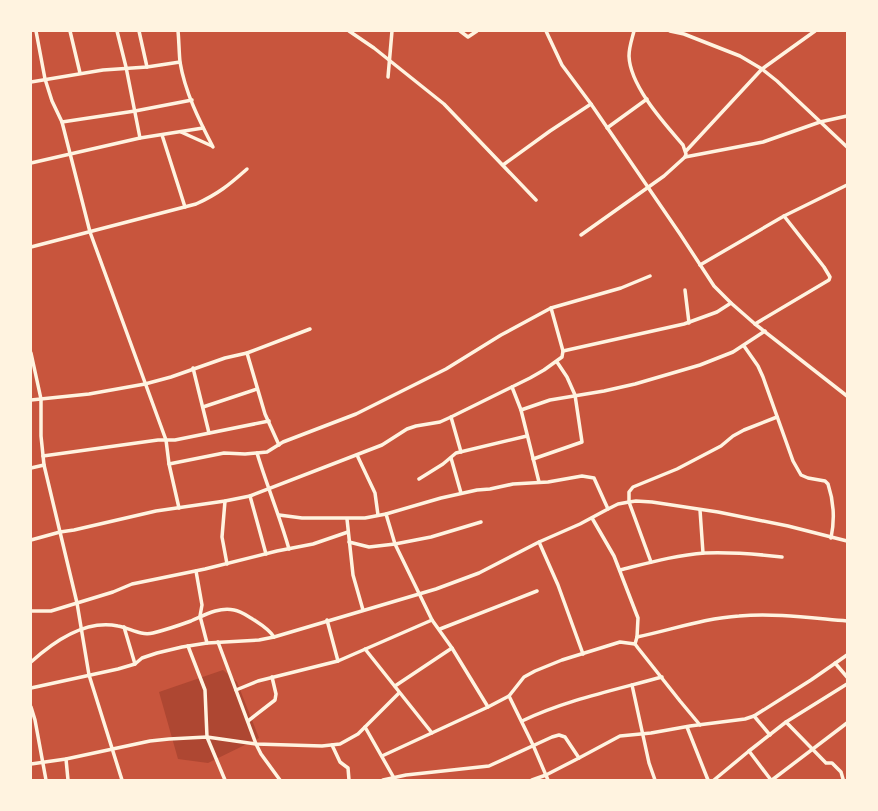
<svg xmlns="http://www.w3.org/2000/svg" width="878" height="811" font-family="'Roboto Condensed',sans-serif">
<style>
.green{fill:#ae4732}
.lines{fill:none;stroke-linecap:round;stroke-linejoin:round}
.minor{stroke:#fff3e0;stroke-width:3.5}
</style>
<rect width="100%" height="100%" fill="#c8553d"/>
<polygon class="green" points="223,670 237,682 259,738 208,763 178,759 159,692"/>
<g class="lines">
<g class="minor">
<polyline points="36,31 45,79 52,101 62,122 90,232 166,440 169,464 179,508"/>
<polyline points="70,31 80,73"/>
<polyline points="117,31 126,67 140,138"/>
<polyline points="139,31 147,67"/>
<path d="M178,31C179,41 179,52 180,62C185,92 199,120 213,147"/>
<polyline points="349,31 374,48 444,104 536,200"/>
<polyline points="460,31 468,37 477,31"/>
<polyline points="546,31 562,65 591,104 680,234 714,286 731,303 755,324 847,396"/>
<polyline points="670,31 684,34 740,56 762,69 777,81 847,147"/>
<polyline points="388,77 392,31"/>
<polyline points="31,82 103,70 147,67 180,62"/>
<polyline points="62,122 135,111 192,100"/>
<polyline points="607,128 647,99"/>
<polyline points="181,132 212,146"/>
<polyline points="162,135 185,207"/>
<polyline points="686,151 762,69 815,31"/>
<polyline points="685,157 763,142 820,122 847,116"/>
<polyline points="31,163 140,138 203,128"/>
<polyline points="503,165 550,131 591,104"/>
<path d="M581,235L664,176L685,157L686,154L683,145C664,123 630,86 629,56C629,47 632,39 634,31"/>
<path d="M31,247L196,204C218,194 229,185 247,169"/>
<polyline points="700,265 784,216 847,185"/>
<polyline points="685,290 689,323"/>
<polyline points="755,324 829,280 830,277 824,267 784,216"/>
<path d="M744,346L758,366L763,377L793,461L801,475L808,478L825,481L828,484C834,502 835,519 831,538"/>
<polyline points="563,351 684,324 717,312 731,303"/>
<polyline points="31,353 41,399 41,436 44,465 60,532 31,540"/>
<polyline points="247,353 265,414 279,445"/>
<polyline points="193,368 209,433"/>
<polyline points="512,387 521,410 539,482"/>
<polyline points="31,400 89,394 145,384 171,377 225,358 247,353 310,329"/>
<polyline points="203,407 257,389"/>
<polyline points="521,410 550,400 604,391 635,384 700,365 733,352 765,331"/>
<polyline points="451,417 461,452"/>
<path d="M257,453C267,486 280,517 289,549"/>
<polyline points="357,455 375,493 378,515"/>
<polyline points="43,456 158,440 175,440 269,421"/>
<polyline points="451,458 461,493"/>
<polyline points="533,459 582,442 575,395 567,377 557,362"/>
<polyline points="169,464 224,453 245,454 267,452 283,442 356,414 446,369 501,335 551,308 621,288 650,276"/>
<polyline points="31,468 44,465"/>
<polyline points="419,479 443,464 456,453 527,436"/>
<polyline points="250,496 266,554"/>
<polyline points="225,501 222,537 227,564"/>
<polyline points="700,510 703,553"/>
<polyline points="386,514 395,544 432,620 452,648 488,707"/>
<polyline points="279,515 302,518 365,518 386,514 441,498 477,490 490,489 513,484 548,482 582,476 594,478 608,509"/>
<polyline points="592,518 614,556 638,618 637,637 635,644"/>
<polyline points="347,519 353,575 363,610"/>
<polyline points="349,542 369,547 395,544 431,537 481,522"/>
<polyline points="539,542 558,585 583,654"/>
<polyline points="651,562 629,502 629,492 633,487 677,469 721,446 733,436 744,430 777,417"/>
<path d="M620,570C648,563 676,555 705,553C730,552 756,554 782,557"/>
<polyline points="196,571 202,605 200,616 207,643"/>
<polyline points="31,611 51,611 113,592 132,584 205,569 277,551 313,544 348,532"/>
<polyline points="327,620 338,661"/>
<polyline points="124,627 135,664"/>
<polyline points="440,629 537,591"/>
<path d="M637,637C671,630 705,618 739,616C775,613 811,618 847,621"/>
<polyline points="218,642 256,744 261,754 280,780"/>
<polyline points="188,646 205,690 207,737 225,780"/>
<polyline points="365,649 432,733"/>
<path d="M31,662C53,642 86,619 118,626C130,628 140,636 153,633C165,630 180,625 191,621C205,615 218,607 234,610C240,611 246,615 251,618C260,624 268,628 274,637"/>
<polyline points="835,663 847,677"/>
<polyline points="632,685 649,763 655,780"/>
<polyline points="395,686 452,648"/>
<polyline points="31,688 118,669 135,664 142,658 157,653 182,647 207,643 259,640 274,637 436,589 479,573 539,542 580,524 608,509 618,504 629,502 636,501 652,502 718,512 788,526 847,541"/>
<polyline points="236,690 258,681 338,661 432,620"/>
<polyline points="509,696 533,745 548,780"/>
<polyline points="31,707 35,720 46,780"/>
<polyline points="754,716 770,735"/>
<polyline points="248,721 275,700 276,694 272,677"/>
<path d="M522,721C566,700 615,690 662,677"/>
<polyline points="786,722 826,763 832,763 841,772 843,779"/>
<polyline points="365,727 394,778"/>
<polyline points="687,727 708,780"/>
<polyline points="332,745 340,762 348,768 349,780"/>
<polyline points="749,751 771,780"/>
<polyline points="382,756 488,707 509,696 524,677 535,671 562,660 620,642 635,644 638,648 680,701 700,725"/>
<polyline points="66,759 68,780"/>
<polyline points="31,764 66,759 150,741 169,739 207,737 256,744 322,746 340,744 358,734 399,693"/>
<polyline points="122,780 89,675 77,603 60,532 74,530 156,511 225,501 250,496 382,445 407,429 416,426 440,422 451,417 530,378 544,370 562,357 563,351 551,308"/>
<polyline points="383,780 406,775 489,766 552,737 559,735 565,737 579,758"/>
<polyline points="532,780 546,775 579,758 620,736 651,733 690,726 745,719 754,716 811,680 847,655"/>
<polyline points="714,780 749,751 786,722 847,684"/>
<polyline points="772,780 847,723"/>
</g>
</g>
<rect width="878" height="811" fill="none" stroke="#fff3e0" stroke-width="64"/>
</svg>
